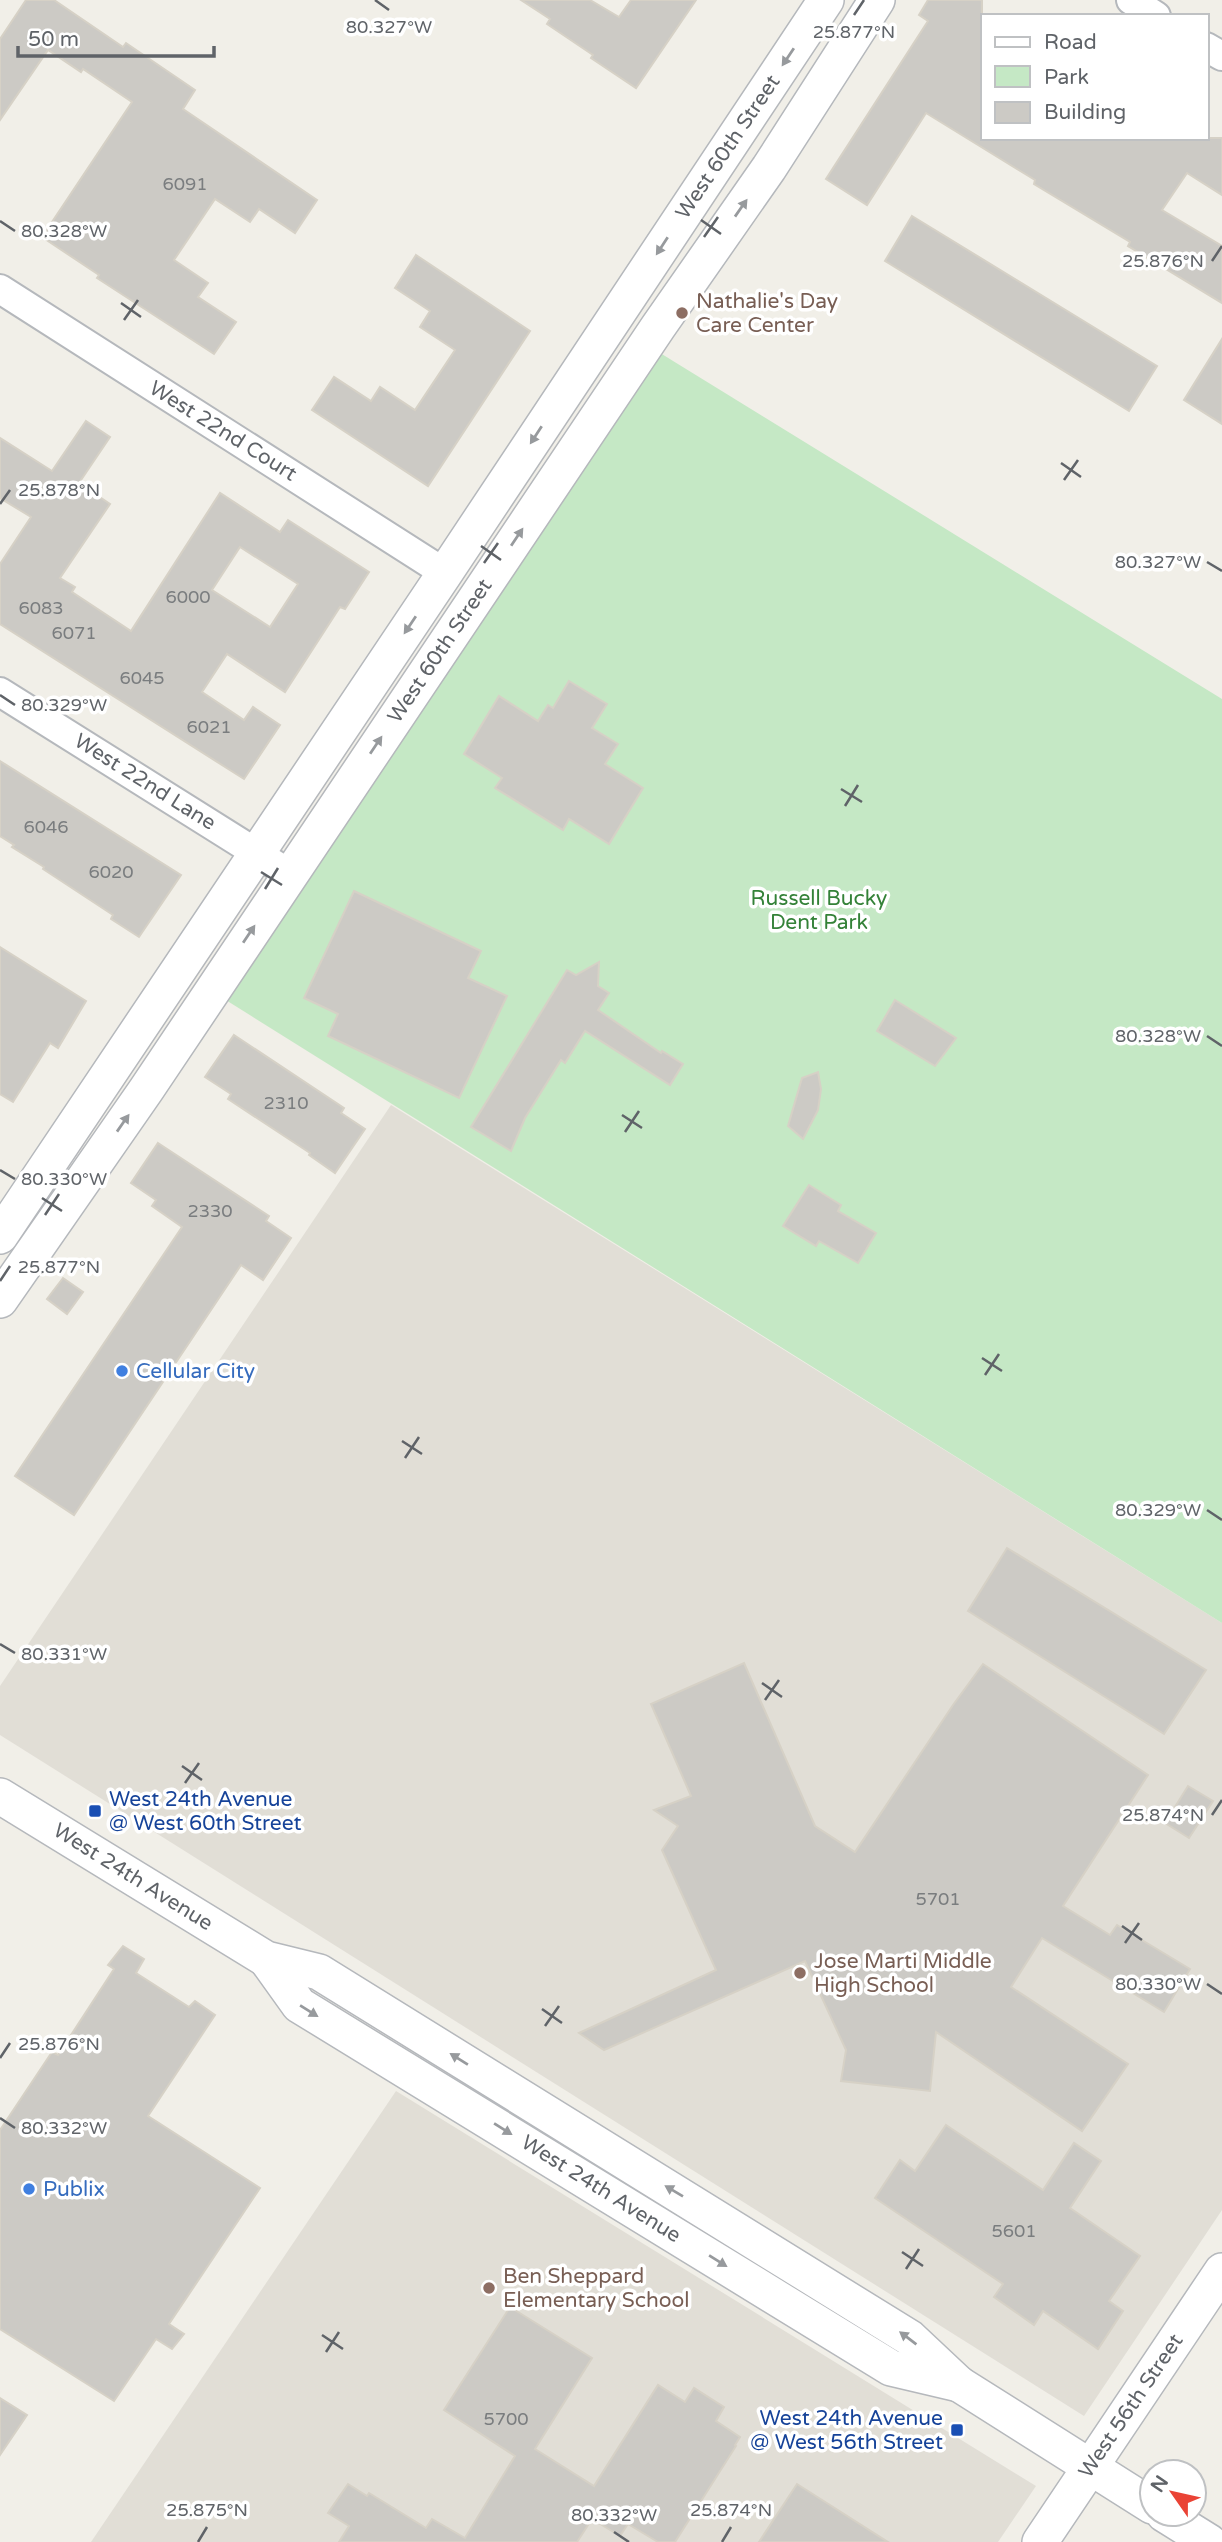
<svg xmlns="http://www.w3.org/2000/svg" width="1222" height="2542" font-family="'Varela Round',sans-serif">
<style>
.education{fill:#e1ded6}
.green{fill:#c5e8c5}
.building{fill:#cccac5;stroke:#d6d1c6;stroke-width:2;fill-rule:evenodd}
.lines{fill:none;stroke-linecap:round;stroke-linejoin:round}
.minor-casing{stroke:#b5b8bc;stroke-width:32}
.tertiary-casing{stroke:#b5b8bc;stroke-width:38}
.minor{stroke:#fff;stroke-width:28}
.tertiary{stroke:#fff;stroke-width:35}
.oneway{fill:#979a9d}
.ticks{fill:none;stroke:#5f6368;stroke-width:2.5}
.education-dot{fill:#8d6e63;stroke:#fff;stroke-width:2.5}
.shop-dot{fill:#3f7fe0;stroke:#fff;stroke-width:2.5}
.transit-dot{fill:#1a4fb4;stroke:#fff;stroke-width:2.5}
.labels{text-anchor:middle;dominant-baseline:central;stroke-width:7;stroke-linejoin:round;paint-order:stroke}
.number-label{font-size:18px;fill:#7a7d7f}
.street-label{font-size:21px;fill:#5f6368;stroke:#fff}
.education-label{font-size:21px;fill:#785e54;stroke:#fff;text-anchor:start}
.park-label{font-size:21px;fill:#348238;stroke:#fff}
.shop-label{font-size:21px;fill:#366cbe;stroke:#fff;text-anchor:start}
.transit-label{font-size:21px;fill:#164399;stroke:#fff;text-anchor:start}
.ticks-label{font-size:18px;text-anchor:middle;fill:#5f6368;stroke:#fff;stroke-width:7;stroke-linejoin:round;paint-order:stroke}
</style>
<rect width="100%" height="100%" fill="#f1efe8"/>
<g class="education">
<polygon points="391,1105 1222,1623 1222,2210 1084,2416 0,1735 0,1686"/>
<polygon points="396,2091 1036,2486 998,2542 91,2542"/>
</g>
<polygon class="green" points="639,340 1222,699 1222,1623 213,992"/>
<g class="building">
<polygon points="26,0 54,0 123,47 126,43 195,90 183,109 317,200 295,233 259,209 250,222 215,199 174,260 208,283 198,297 236,322 214,354 97,278 99,275 42,237 132,102 83,69 81,72 48,50 0,120 0,39"/>
<polygon points="521,0 590,0 619,17 631,0 696,0 636,88 591,58 593,55 547,24 550,19"/>
<polygon points="928,0 982,0 982,138 1222,138 1222,195 1187,173 1162,210 1222,246 1222,303 1128,246 1130,242 1034,184 1035,180 926,113 867,205 826,179 928,21 919,15"/>
<polygon points="912,216 1157,366 1129,411 885,261"/>
<polygon points="416,255 530,331 428,486 312,410 334,377 371,401 380,387 415,410 455,350 420,327 430,311 395,288"/>
<polygon points="1222,339 1222,424 1184,400"/>
<path d="M86,421L110,437L79,483L110,504L60,578L75,587L72,592L131,631L220,493L280,532L288,520L369,572L345,609L340,607L285,692L227,654L202,692L244,720L253,707L280,725L244,779L0,624V564L31,517L0,498V438L52,471ZM240,547L298,584L270,627L212,590Z"/>
<polygon points="569,681 607,704 592,728 618,744 605,764 643,788 609,844 569,819 563,830 495,788 502,778 464,754 499,696 538,721 548,705 553,708"/>
<polygon points="0,761 181,875 139,937 111,919 113,915 43,869 44,867 12,847 14,845 0,836"/>
<polygon points="354,891 481,951 468,978 507,996 459,1098 328,1036 338,1014 304,998"/>
<polygon points="0,947 86,1001 58,1048 50,1043 13,1102 0,1094"/>
<polygon points="599,962 598,986 609,993 598,1010 661,1053 662,1051 683,1064 670,1085 585,1031 565,1063 561,1060 525,1118 511,1151 471,1127 567,970 576,975"/>
<polygon points="895,1000 956,1038 935,1066 877,1031"/>
<polygon points="234,1035 344,1108 341,1113 365,1129 335,1173 309,1155 310,1153 228,1099 231,1094 205,1077"/>
<polygon points="818,1072 821,1089 818,1110 803,1139 788,1126 802,1078"/>
<polygon points="158,1143 269,1216 266,1221 291,1238 263,1280 241,1265 74,1515 15,1476 182,1227 152,1206 156,1200 131,1183"/>
<polygon points="809,1185 841,1205 838,1211 876,1233 858,1263 819,1241 816,1246 783,1226"/>
<polygon points="63,1278 83,1292 67,1314 47,1299"/>
<polygon points="1007,1548 1206,1670 1164,1734 968,1611"/>
<polygon points="744,1663 815,1826 855,1852 953,1705 983,1664 1148,1775 1063,1906 1110,1935 1117,1925 1190,1969 1164,2012 1042,1938 1011,1987 1128,2064 1082,2131 936,2032 930,2091 841,2081 846,2050 805,1961 604,2050 579,2033 716,1970 662,1850 678,1826 654,1810 691,1796 651,1704"/>
<polygon points="1188,1786 1213,1801 1189,1838 1165,1823"/>
<polygon points="123,1946 144,1959 136,1973 189,2007 195,2001 215,2015 148,2116 260,2188 169,2324 184,2334 172,2349 156,2339 114,2401 0,2329 0,2130 52,2052 58,2055 114,1969 108,1965"/>
<polygon points="946,2125 1043,2190 1074,2143 1101,2161 1070,2208 1140,2256 1109,2301 1123,2311 1098,2349 1043,2311 1034,2325 994,2297 1003,2284 875,2198 900,2160 915,2171"/>
<polygon points="510,2307 592,2358 535,2449 594,2486 658,2385 685,2402 694,2388 724,2407 716,2421 740,2437 735,2445 736,2446 675,2542 658,2542 628,2524 620,2536 592,2519 577,2542 339,2542 349,2526 328,2513 348,2484 367,2496 369,2493 426,2528 432,2519 465,2538 515,2456 444,2410"/>
<polygon points="0,2398 27,2415 0,2455"/>
<polygon points="797,2484 888,2542 759,2542"/>
</g>
<g class="lines">
<defs>
<g id="minor">
<polyline points="1131,0 1156,16"/>
<polyline points="1206,47 1222,56"/>
<polyline points="0,289 445,573"/>
<polyline points="0,692 290,874"/>
</g>
<g id="tertiary">
<polyline points="0,1236 445,573 826,0"/>
<polyline points="0,1300 146,1090 658,327 769,168 877,0"/>
<polyline points="0,1796 266,1959 319,1972 910,2338 959,2384 1152,2506"/>
<polyline points="266,1959 299,2005 891,2368 959,2384"/>
<polyline points="1164,2514 1209,2542"/>
<polyline points="1040,2542 1222,2271"/>
</g>
</defs>
<use href="#minor" class="minor-casing"/>
<use href="#tertiary" class="tertiary-casing"/>
<use href="#minor" class="minor"/>
<use href="#tertiary" class="tertiary"/>
</g>
<defs><path id="oneway-solid" d="M-6-.8H1V-3.2L6.5 0L1 3.2V.8H-6Z" transform="scale(1.75)"/></defs>
<g class="oneway">
<use href="#oneway-solid" transform="translate(788 57) rotate(124)"/>
<use href="#oneway-solid" transform="translate(741 208) rotate(-55)"/>
<use href="#oneway-solid" transform="translate(662 246) rotate(123)"/>
<use href="#oneway-solid" transform="translate(536 435) rotate(123)"/>
<use href="#oneway-solid" transform="translate(517 537) rotate(-56)"/>
<use href="#oneway-solid" transform="translate(410 625) rotate(124)"/>
<use href="#oneway-solid" transform="translate(376 745) rotate(-56)"/>
<use href="#oneway-solid" transform="translate(249 934) rotate(-56)"/>
<use href="#oneway-solid" transform="translate(123 1123) rotate(-55)"/>
<use href="#oneway-solid" transform="translate(309 2011) rotate(32)"/>
<use href="#oneway-solid" transform="translate(459 2059) rotate(-148)"/>
<use href="#oneway-solid" transform="translate(503 2129) rotate(32)"/>
<use href="#oneway-solid" transform="translate(674 2191) rotate(-149)"/>
<use href="#oneway-solid" transform="translate(718 2261) rotate(32)"/>
<use href="#oneway-solid" transform="translate(908 2338) rotate(-143)"/>
</g>
<path class="ticks" d="M375,0L389,10M854,15L864,0M701,220L721,234M0,221L15,231M704,237L718,217M1212,261L1222,246M121,303L141,317M124,320L138,300M1061,463L1081,477M1064,480L1078,460M0,504L10,490M481,546L501,560M1207,562L1222,571M484,563L498,543M0,695L15,705M841,789L862,802M845,806L858,785M261,872L282,885M265,889L278,868M1207,1036L1222,1046M622,1115L642,1128M625,1132L639,1111M0,1170L15,1179M42,1198L62,1211M45,1215L59,1194M0,1281L10,1266M982,1358L1002,1371M985,1375L999,1354M402,1441L422,1454M405,1458L419,1437M1207,1510L1222,1520M0,1644L15,1653M762,1683L782,1697M765,1700L779,1680M182,1766L202,1780M185,1783L199,1763M1212,1815L1222,1800M1122,1926L1142,1940M1125,1943L1139,1923M1207,1984L1222,1994M542,2009L562,2023M545,2026L559,2006M0,2058L10,2043M0,2118L15,2128M902,2252L923,2266M906,2269L919,2249M322,2335L343,2349M326,2352L339,2332M614,2532L629,2542M198,2542L207,2527M722,2542L731,2527"/>
<g class="education-dot">
<circle cx="682" cy="313" r="7"/>
<circle cx="800" cy="1973" r="7"/>
<circle cx="489" cy="2288" r="7"/>
</g>
<g class="shop-dot">
<circle cx="122" cy="1371" r="7"/>
<circle cx="29" cy="2189" r="7"/>
</g>
<g class="transit-dot">
<rect x="88" y="1804" width="14" height="14" rx="3.5"/>
<rect x="950" y="2423" width="14" height="14" rx="3.5"/>
</g>
<g class="labels">
<g class="number-label">
<text x="185" y="184">6091</text>
<text x="188" y="597">6000</text>
<text x="41" y="608">6083</text>
<text x="74" y="633">6071</text>
<text x="142" y="678">6045</text>
<text x="209" y="727">6021</text>
<text x="46" y="827">6046</text>
<text x="111" y="872">6020</text>
<text x="286" y="1103">2310</text>
<text x="210" y="1211">2330</text>
<text x="938" y="1899">5701</text>
<text x="1014" y="2231">5601</text>
<text x="506" y="2419">5700</text>
</g>
<g class="street-label">
<text transform="translate(728 147) rotate(-56)">West 60th Street</text>
<text transform="translate(223 431) rotate(32)">West 22nd Court</text>
<text transform="translate(440 651) rotate(-56)">West 60th Street</text>
<text transform="translate(145 782) rotate(32)">West 22nd Lane</text>
<text transform="translate(133 1877) rotate(32)">West 24th Avenue</text>
<text transform="translate(601 2189) rotate(32)">West 24th Avenue</text>
<text transform="translate(1131 2406) rotate(-56)">West 56th Street</text>
</g>
<g class="education-label">
<text x="696" y="301">Nathalie's Day<tspan x="696" dy="24">Care Center</tspan></text>
<text x="814" y="1961">Jose Marti Middle<tspan x="814" dy="24">High School</tspan></text>
<text x="503" y="2276">Ben Sheppard<tspan x="503" dy="24">Elementary School</tspan></text>
</g>
<g class="park-label">
<text x="819" y="898">Russell Bucky<tspan x="819" dy="24">Dent Park</tspan></text>
</g>
<g class="shop-label">
<text x="136" y="1371">Cellular City</text>
<text x="43" y="2189">Publix</text>
</g>
<g class="transit-label">
<text x="109" y="1799">West 24th Avenue<tspan x="109" dy="24">@ West 60th Street</tspan></text>
<text x="943" y="2418" text-anchor="end">West 24th Avenue<tspan x="943" dy="24">@ West 56th Street</tspan></text>
</g>
</g>
<g class="ticks-label">
<text x="389" y="33">80.327°W</text>
<text x="854" y="38">25.877°N</text>
<text x="64" y="237">80.328°W</text>
<text x="1163" y="267">25.876°N</text>
<text x="59" y="496">25.878°N</text>
<text x="1158" y="568">80.327°W</text>
<text x="64" y="711">80.329°W</text>
<text x="1158" y="1042">80.328°W</text>
<text x="64" y="1185">80.330°W</text>
<text x="59" y="1273">25.877°N</text>
<text x="1158" y="1516">80.329°W</text>
<text x="64" y="1660">80.331°W</text>
<text x="1163" y="1821">25.874°N</text>
<text x="1158" y="1990">80.330°W</text>
<text x="59" y="2050">25.876°N</text>
<text x="64" y="2134">80.332°W</text>
<text x="207" y="2516">25.875°N</text>
<text x="731" y="2516">25.874°N</text>
<text x="614" y="2521">80.332°W</text>
</g>
<rect x="981" y="14" width="228" height="126" fill="#ffffff" stroke="#bfc1c3" stroke-width="2"/>
<rect x="995" y="37" width="35" height="10" fill="#ffffff" stroke="#bfc1c3" stroke-width="2"/>
<text x="1044" y="49" font-size="21" fill="#5f6368">Road</text>
<rect x="995" y="66" width="35" height="21" fill="#c5e8c5" stroke="#bfc1c3" stroke-width="2"/>
<text x="1044" y="84" font-size="21" fill="#5f6368">Park</text>
<rect x="995" y="102" width="35" height="21" fill="#cccac5" stroke="#bfc1c3" stroke-width="2"/>
<text x="1044" y="119" font-size="21" fill="#5f6368">Building</text>
<g transform="translate(1173 2493) rotate(304)"><circle r="33" fill="#ffffff" stroke="#bfc1c3" stroke-width="2"/>
<path d="M0-5L12 26L0 18L-12 26Z" fill="#ea4335"/>
<text y="-10" font-size="19" font-weight="bold" text-anchor="middle" fill="#5f6368">N</text>
</g>
<path d="M18 46v10h196v-10" fill="none" stroke="#5f6368" stroke-width="3.5"/>
<text x="28" y="46" font-size="21" fill="#5f6368" stroke="#ffffff" stroke-width="5" paint-order="stroke">50 m</text>
</svg>
